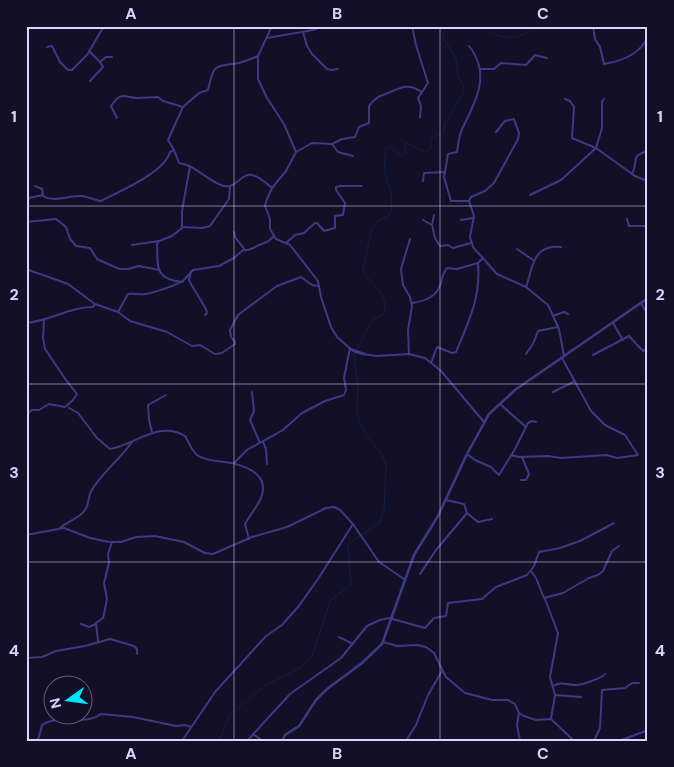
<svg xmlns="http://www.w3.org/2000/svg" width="674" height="767" font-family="'DM Sans',sans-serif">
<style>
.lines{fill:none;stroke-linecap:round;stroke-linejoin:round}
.stream{stroke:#0c2248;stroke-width:1}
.minor{stroke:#3d3a85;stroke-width:2}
.tertiary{stroke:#3d3a85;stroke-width:2.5}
.grid{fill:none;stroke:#d9d4ff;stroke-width:1;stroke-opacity:0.55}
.neatline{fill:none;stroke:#d9d4ff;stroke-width:2}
.grid-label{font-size:16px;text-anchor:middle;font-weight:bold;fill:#d9d4ff}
</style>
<rect width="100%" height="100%" fill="#130f26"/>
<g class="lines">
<g class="stream">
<path d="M484,26C487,31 491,33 497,35C513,41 526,34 540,26"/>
<path d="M219,741L230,715L265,685L300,668L312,657L330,601L351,584L348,544L380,522L384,510L386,466L382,454L367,436L359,420L357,411L358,388L354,357L356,350L370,324L373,320L383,314C393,295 366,283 363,268L372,228L378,221L388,216L392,209L391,192L384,170L386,148L390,147L401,156L406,153L405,145L406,143L423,151L429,150L431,148L430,139L443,132L446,122L464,91V87L458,76L456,58L444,39L440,26"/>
</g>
<g class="minor">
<polyline points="272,26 258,56 258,79 267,98 284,124 296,152 286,171 272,188 267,199 265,206 270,219 270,229 276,239 290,245 318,281 321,297 331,327 337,337 353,351 362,354 377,356 409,354 425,358 441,371 484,422"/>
<polyline points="412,26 416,45 428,83 418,98 421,106 420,117"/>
<path d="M593,26L595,39L600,47L604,64C622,61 641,54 648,36"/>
<polyline points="303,32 307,46 312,54 327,69 331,70 338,69"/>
<polyline points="267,38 313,30 323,26"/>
<polyline points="47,47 52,46 60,62 68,70 72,70 87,55 104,26"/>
<polyline points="89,51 100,62 103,67 90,81"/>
<path d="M258,56C252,59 245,61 239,63C214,67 214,63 208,90L199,93L183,107L168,140L174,150L179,163C196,165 208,182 224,186C236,189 241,173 252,175C259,176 267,184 272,188"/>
<polyline points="100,62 106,57 112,57"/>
<polyline points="480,69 494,69 501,63 526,65 535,55 547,58"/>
<polyline points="565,99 570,101 574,107 572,138 596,148 635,176 645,180 648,183"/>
<path d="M117,118L111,106C122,91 122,97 138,98C144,98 151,97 158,97L163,101L183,107"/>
<polyline points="496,132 505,121 514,119 519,133 518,139 494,183 485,191 471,197 469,201 474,216 470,237 473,247 497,274 526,287 548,305 559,329 564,356"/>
<polyline points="332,144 338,152 353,156"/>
<path d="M296,152L312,143L332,144L342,139L355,137L359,127L369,123V106C375,98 379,96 388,93C402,87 407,83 422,92"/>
<path d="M190,166L182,211V228L172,236L159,241L157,244C158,267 154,279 182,282L193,270L219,266L234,258L243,250C251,251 252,248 259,245C266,242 268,243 273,237"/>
<path d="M632,174C640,159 628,157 648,151"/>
<polyline points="423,181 424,173 445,172"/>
<polyline points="530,195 561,180 596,148 602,128 602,102 604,99"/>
<path d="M43,196C54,203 69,195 82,196C88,197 95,200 101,201C120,191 164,173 170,152L174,150"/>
<path d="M469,201H451L444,177L448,154L457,152C458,144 459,136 462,129C475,102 492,75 469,46"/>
<polyline points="26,208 29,198 43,195 42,189 35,186"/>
<polyline points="627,219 629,226 646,226 648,219"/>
<polyline points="423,220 432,225 435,238 440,246 448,245 453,248 471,243"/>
<polyline points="461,220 473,218"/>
<polyline points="26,222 56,219 66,227 70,239 76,246 90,248 97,259 119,269 128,269 139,266 159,270"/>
<polyline points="432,225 434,215"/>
<polyline points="183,227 202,228 210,226 229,199 230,187"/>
<polyline points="234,232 235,237 245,250"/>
<polyline points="286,243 295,235 304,233 315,223 317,223 324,231 335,228 335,216 343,215 345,203 336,190 336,187 340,186 362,186"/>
<polyline points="132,245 159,241"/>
<polyline points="517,249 533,260"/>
<polyline points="26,269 68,284 95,304 118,312 130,321 167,332 192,346 200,345 215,354 222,353 235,344 235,342 231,337 230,330 238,315 277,286 301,277 312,285 319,286"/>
<polyline points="191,271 189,280 191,284 206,309 207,313 205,315"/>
<path d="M526,287C533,268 532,244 561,247"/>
<path d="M412,303C425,301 437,297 441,283C442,277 443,273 447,268L457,269L478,263"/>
<polyline points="641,303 645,310 648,309"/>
<path d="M118,312L128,294C134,293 139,295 145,294C150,294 177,285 180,282"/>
<polyline points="553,316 564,312 568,314"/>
<path d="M26,323C50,321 69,307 93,307L95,304"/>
<polyline points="613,323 623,340"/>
<polyline points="351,349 365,354"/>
<polyline points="409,354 408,330 412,306 410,297 403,285 401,269 410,239"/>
<polyline points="526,354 533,344 538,331 558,327"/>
<polyline points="593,355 629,336 643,351 648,349"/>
<path d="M431,363L437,347L452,353L456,352C469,320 481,298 478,263L483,258"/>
<polyline points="252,392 254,411 250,420 260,443"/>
<polyline points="553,392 575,381"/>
<polyline points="500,404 526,427"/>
<path d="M69,408L78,413L97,438L110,449C135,445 159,420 185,436C189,442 191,450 197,455C204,460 215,461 224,462C242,464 271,473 261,498C257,507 250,515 245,524L249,539"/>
<polyline points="26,415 32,410 39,410 49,404 65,407 73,400 77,394 66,380 45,349 43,338 44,320"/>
<polyline points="152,432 149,420 148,405 166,395"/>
<polyline points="263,442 266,449 267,464"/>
<polyline points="467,454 475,460 491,467 499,475 515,449 528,423 532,421 536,422"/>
<polyline points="511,455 519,457 548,456 561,458 607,455 617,458 638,455 625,435 605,425 591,411 562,358"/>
<polyline points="234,463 247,450 283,430 302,413 325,401 344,395 346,390 344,378 350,348"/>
<polyline points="521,480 526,480 529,474 522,457"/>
<polyline points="467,513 478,522 492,519"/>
<path d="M60,528C67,521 79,519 85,510C89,505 88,497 91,491C101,474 120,459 132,442"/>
<polyline points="26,535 64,528 90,538 109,542 121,542 136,537 155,536 184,542 205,553 213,554 252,537 287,527 326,508 334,507 340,510 353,524 379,562 404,579"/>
<polyline points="531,571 536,578 544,598 563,593 589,578 598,575 603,571 612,551 619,546"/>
<polyline points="420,574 436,550 467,513 464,504 446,500"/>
<polyline points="545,599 558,633 550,677 555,695 551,719"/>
<polyline points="81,624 89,627 96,624"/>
<polyline points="339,637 353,644"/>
<polyline points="98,641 96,623 103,618 104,614 107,599 104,583 109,563 108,554 112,542"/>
<polyline points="383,642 397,646 417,645 426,647 434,653 446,677 465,693 492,700 508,700 515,704 519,713 524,716 536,720 551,719 574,741"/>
<polyline points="26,658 42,657 56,651 85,646 110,639 134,646 137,649 137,654"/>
<path d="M553,686C562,681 567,685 576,685C582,685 602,678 605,674"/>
<polyline points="555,695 581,697"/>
<polyline points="647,698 648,698"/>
<polyline points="519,713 517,725 520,741"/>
<polyline points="253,734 263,741"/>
<path d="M36,741L39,737L42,725C61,713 83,727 101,714L133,717L176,726L185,725L191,727"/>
<polyline points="182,741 215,692 266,636 282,625 298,607 318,579 353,524"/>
<polyline points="247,741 290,694 341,658 367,626 380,620 389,618 425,628 434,618 446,616 448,603 482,599 496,587 527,575 534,566 539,552 560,548 580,541 614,523"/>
<polyline points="406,741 416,725 428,695 442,671"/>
<polyline points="594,741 600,728 602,690 625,688 632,683 639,683"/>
<polyline points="619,741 648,730"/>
</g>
<polyline class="tertiary" points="282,741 285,735 299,726 316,700 327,689 362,663 382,644 414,555 438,516 467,454 489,414 515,390 648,298"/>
</g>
<path class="grid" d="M234,26V741M440,26V741M26,206H648M26,384H648M26,562H648"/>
<rect width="674" height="767" fill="none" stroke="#130f26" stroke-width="55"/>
<g transform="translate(68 700) rotate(256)"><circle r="24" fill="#130f26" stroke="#625e7d"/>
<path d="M0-4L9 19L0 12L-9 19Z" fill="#00e5ff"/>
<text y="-8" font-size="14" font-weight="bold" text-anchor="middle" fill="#d9d4ff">N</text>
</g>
<rect x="28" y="28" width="618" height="712" class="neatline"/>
<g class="grid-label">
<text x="131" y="19">A</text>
<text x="337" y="19">B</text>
<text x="543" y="19">C</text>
<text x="14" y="122">1</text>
<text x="660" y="122">1</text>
<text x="14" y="300">2</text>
<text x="660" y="300">2</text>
<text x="14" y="478">3</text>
<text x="660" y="478">3</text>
<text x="14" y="656">4</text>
<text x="660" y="656">4</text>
<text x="131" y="759">A</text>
<text x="337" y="759">B</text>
<text x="543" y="759">C</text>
</g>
</svg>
